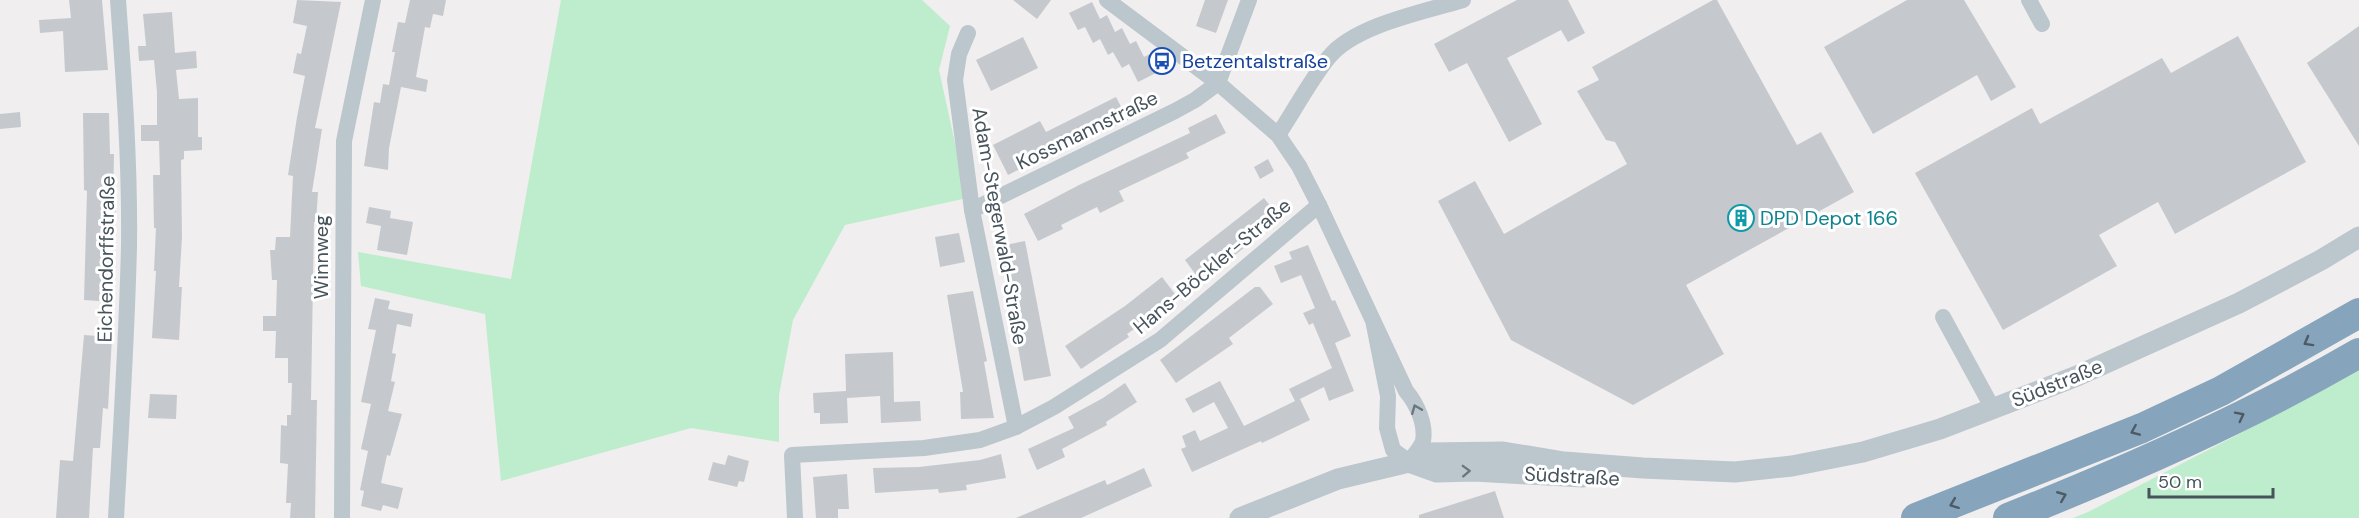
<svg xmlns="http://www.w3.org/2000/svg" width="2359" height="518" font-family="'DM Sans',sans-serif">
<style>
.green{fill:#bdedcc}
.building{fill:#c5c9cd}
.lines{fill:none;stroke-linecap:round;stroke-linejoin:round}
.minor{stroke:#bcc6cd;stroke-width:16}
.tertiary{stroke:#bcc6cd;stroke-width:21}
.motorway{stroke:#86a4bc;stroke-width:30}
.oneway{stroke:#4c5b65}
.oneway2{stroke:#69767d}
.labels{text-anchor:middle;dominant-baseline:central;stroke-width:6;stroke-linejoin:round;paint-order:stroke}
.transit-label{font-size:20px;fill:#164399;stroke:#fff;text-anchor:start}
.street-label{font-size:20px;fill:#46535b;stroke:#fff}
.culture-label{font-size:20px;fill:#0d838f;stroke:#fff;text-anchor:start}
</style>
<rect width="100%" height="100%" fill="#f0eeee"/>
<g class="green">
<polygon points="561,0 922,0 950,26 939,70 967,198 845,225 793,320 779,395 779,442 691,428 501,481 485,314 361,286 358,252 511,279"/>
<polygon points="2359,368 2359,518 2073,518 2088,512 2241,433"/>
</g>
<g class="building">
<polygon points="69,0 102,0 108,70 65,72 63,31 40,33 39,20 71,18"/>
<polygon points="297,0 341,2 315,128 322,129 312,192 318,192 316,222 314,222 311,400 317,400 315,518 290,518 291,503 286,503 288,464 280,463 281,425 287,426 287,415 291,415 292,383 288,383 288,358 275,358 276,331 263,331 263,316 276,316 277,280 272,280 270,250 275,250 276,237 290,237 293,176 288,175 297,117 305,76 293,73 297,53 301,54 307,26 293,23"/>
<polygon points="410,0 446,0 443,16 433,14 430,28 425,27 416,77 428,80 426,92 401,87 389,148 388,170 364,166 374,102 380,103 383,84 389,85 395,52 392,52 398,22 405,23"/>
<polygon points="1013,0 1051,0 1037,19"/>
<polygon points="1205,0 1228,0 1216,33 1196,26"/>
<polygon points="1517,0 1568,0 1585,33 1568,42 1561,30 1507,58 1542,124 1509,142 1467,63 1449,72 1434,44"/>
<polygon points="1713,0 1717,0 1797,145 1821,132 1854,192 1686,285 1724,354 1633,405 1511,340 1438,201 1475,181 1504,234 1627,164 1615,142 1606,140 1577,91 1599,80 1592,67"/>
<polygon points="1907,0 1964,0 2016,87 1991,101 1977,75 1873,134 1824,47"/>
<polygon points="1092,2 1100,19 1107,15 1115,32 1122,28 1130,44 1136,41 1144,57 1152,53 1160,71 1138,82 1129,64 1122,68 1113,52 1108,55 1100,39 1093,43 1085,27 1078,30 1069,13"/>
<polygon points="172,12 175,53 196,51 197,68 176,70 179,99 198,98 198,137 202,137 202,150 184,151 184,159 181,160 182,237 179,287 182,287 179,340 152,338 156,271 154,271 156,228 154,228 153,175 160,175 159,141 141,141 141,125 157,125 157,92 154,60 139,61 138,46 146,46 143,14"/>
<polygon points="2359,26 2359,146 2307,63"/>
<polygon points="2238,36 2306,162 2175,234 2158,202 2099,235 2117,266 2003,330 1915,173 2032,108 2040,124 2162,58 2171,73"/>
<polygon points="1023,37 1038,68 991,91 976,60"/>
<polygon points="1116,97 1128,120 1078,144 1077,141 1008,175 993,145 1040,121 1046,132"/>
<polygon points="20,112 21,127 0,129 0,114"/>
<polygon points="83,113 109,113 110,154 114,154 113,204 116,204 112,302 84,300 87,191 84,190"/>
<polygon points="1216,114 1226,133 1186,153 1189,158 1119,191 1124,201 1100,213 1097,207 1061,225 1063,229 1038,241 1024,214 1079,185 1190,133 1188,128"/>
<polygon points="1268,159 1274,171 1260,179 1254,167"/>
<polygon points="1264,198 1280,219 1201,282 1185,260"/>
<polygon points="369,207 391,211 390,218 413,222 407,255 377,250 381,226 366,223"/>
<polygon points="959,233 965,262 940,267 935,237"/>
<polygon points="1025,241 1051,376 1024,381 1000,246"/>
<polygon points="1308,245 1332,301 1335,300 1351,336 1335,343 1354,391 1329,401 1324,387 1298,400 1300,399 1310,420 1262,443 1261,441 1192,472 1181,449 1186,447 1182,436 1195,430 1200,441 1228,428 1214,402 1193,413 1185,399 1220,381 1244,426 1295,401 1289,389 1332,368 1313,323 1309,325 1303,313 1315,308 1301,275 1281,283 1274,266 1292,259 1289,252"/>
<polygon points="1162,277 1178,298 1127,334 1129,337 1081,369 1065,346 1125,306"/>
<polygon points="1255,287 1260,287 1273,304 1229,338 1233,344 1176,383 1160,360"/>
<polygon points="973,291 987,361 984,362 994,418 961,419 960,392 963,392 947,295"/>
<polygon points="375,298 390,301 388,309 413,314 411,327 397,324 392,353 396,354 391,381 395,382 388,411 402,414 390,456 387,455 381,483 403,488 398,509 383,505 381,511 361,506 364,491 360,490 368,451 361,449 371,404 361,402 376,330 368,329"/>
<polygon points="84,335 112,337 108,409 103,408 100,448 93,448 89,518 56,518 60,460 73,461"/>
<polygon points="893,352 894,402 920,401 921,421 881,423 880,396 847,398 848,423 820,424 820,413 814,413 813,393 846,391 845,354"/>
<polygon points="1125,383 1137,402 1106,422 1107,425 1062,449 1065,457 1037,470 1028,449 1074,428 1068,417 1103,398"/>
<polygon points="150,394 177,395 176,419 148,418"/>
<polygon points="1001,454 1006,478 966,485 967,490 939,493 938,489 875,493 873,468 919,467 980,460"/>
<polygon points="728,455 749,461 744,482 739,481 737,487 708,480 713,462 725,465"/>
<polygon points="1144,468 1152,486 1081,518 1016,518 1105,480 1107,485"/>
<polygon points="847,474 849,509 838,509 838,518 816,518 813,477"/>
<polygon points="1495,491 1504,518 1419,518 1419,515"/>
</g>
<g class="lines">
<g class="minor">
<path d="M1107,0L1218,83L1278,135L1299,166L1319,205L1406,391C1417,404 1426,424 1423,441C1421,448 1413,456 1409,462L1393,450L1387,428L1388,396L1373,320"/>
<polyline points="2029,0 2042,24"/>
<polyline points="968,33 959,54 955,80 972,210 1016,427"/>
<polyline points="1218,83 1249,0"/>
<path d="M1278,135C1294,111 1311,79 1329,57C1355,25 1424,12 1463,0"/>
<polyline points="972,210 1175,111 1195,100 1218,83"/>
<polyline points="1943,317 1993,409"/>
<path d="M116,518C121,427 127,336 129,245C130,163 124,82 118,0"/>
<polyline points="342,518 344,141 373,0"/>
<polyline points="795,518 792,455 924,448 980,440 1016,427 1054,407 1160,340 1319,205"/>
</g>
<g class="tertiary">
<polyline points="1409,462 1437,472 1474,471 1583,477"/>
<polyline points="1240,518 1338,479 1409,462 1429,453 1503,452 1564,462 1643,468 1735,472 1792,466 1863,452 1940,429 2077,376 2239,303 2321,260 2359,237"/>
</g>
<g class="motorway">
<polyline points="1916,518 2142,428 2221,391 2359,313"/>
<path d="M2008,518C2128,470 2247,418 2359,353"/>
</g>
</g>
<defs><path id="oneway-chevron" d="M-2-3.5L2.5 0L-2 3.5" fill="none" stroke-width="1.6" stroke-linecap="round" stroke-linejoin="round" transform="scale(1.5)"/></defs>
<g class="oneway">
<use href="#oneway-chevron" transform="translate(2308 342) rotate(151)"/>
<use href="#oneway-chevron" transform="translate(2240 416) rotate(-27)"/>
<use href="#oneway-chevron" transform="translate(2135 431) rotate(157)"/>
<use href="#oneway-chevron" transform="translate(2062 496) rotate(-22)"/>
<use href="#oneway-chevron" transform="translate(1954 504) rotate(159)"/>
</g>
<g class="oneway2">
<use href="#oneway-chevron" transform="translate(1416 409) rotate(-112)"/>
<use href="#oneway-chevron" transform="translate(1466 471) rotate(-2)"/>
</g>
<defs>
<symbol id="bus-ring" viewBox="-11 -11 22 22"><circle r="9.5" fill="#fff" stroke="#1a4fb4" stroke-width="1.5"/><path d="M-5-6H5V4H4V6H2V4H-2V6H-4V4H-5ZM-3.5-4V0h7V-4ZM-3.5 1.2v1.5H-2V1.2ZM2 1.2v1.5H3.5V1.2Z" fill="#1a4fb4"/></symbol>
<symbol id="building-ring" viewBox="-11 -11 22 22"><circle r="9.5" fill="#fff" stroke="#0f9aa8" stroke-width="1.5"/><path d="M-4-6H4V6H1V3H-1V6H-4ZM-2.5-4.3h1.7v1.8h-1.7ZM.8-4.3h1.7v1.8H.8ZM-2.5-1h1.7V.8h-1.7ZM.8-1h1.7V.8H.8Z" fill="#0f9aa8"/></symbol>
</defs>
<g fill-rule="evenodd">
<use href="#bus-ring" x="1147" y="46" width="30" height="30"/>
<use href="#building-ring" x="1726" y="203" width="30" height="30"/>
</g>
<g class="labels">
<g class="transit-label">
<text x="1182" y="61">Betzentalstraße</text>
</g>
<g class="street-label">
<text transform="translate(1087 130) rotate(-26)">Kossmannstraße</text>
<text transform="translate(1000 226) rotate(80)">Adam-Stegerwald-Straße</text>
<text transform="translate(321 257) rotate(-90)">Winnweg</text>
<text transform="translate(106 259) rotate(-89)">Eichendorffstraße</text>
<text transform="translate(1212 266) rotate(-40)">Hans-Böckler-Straße</text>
<text transform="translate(2057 383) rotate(-22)">Südstraße</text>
<text transform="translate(1572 476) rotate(3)">Südstraße</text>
</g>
<g class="culture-label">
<text x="1760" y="218">DPD Depot 166</text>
</g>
</g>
<path d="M2149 488v9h124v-9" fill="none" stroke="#46535b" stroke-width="3"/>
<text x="2158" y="488" font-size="18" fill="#46535b" stroke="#ffffff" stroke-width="4.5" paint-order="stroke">50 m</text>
</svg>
